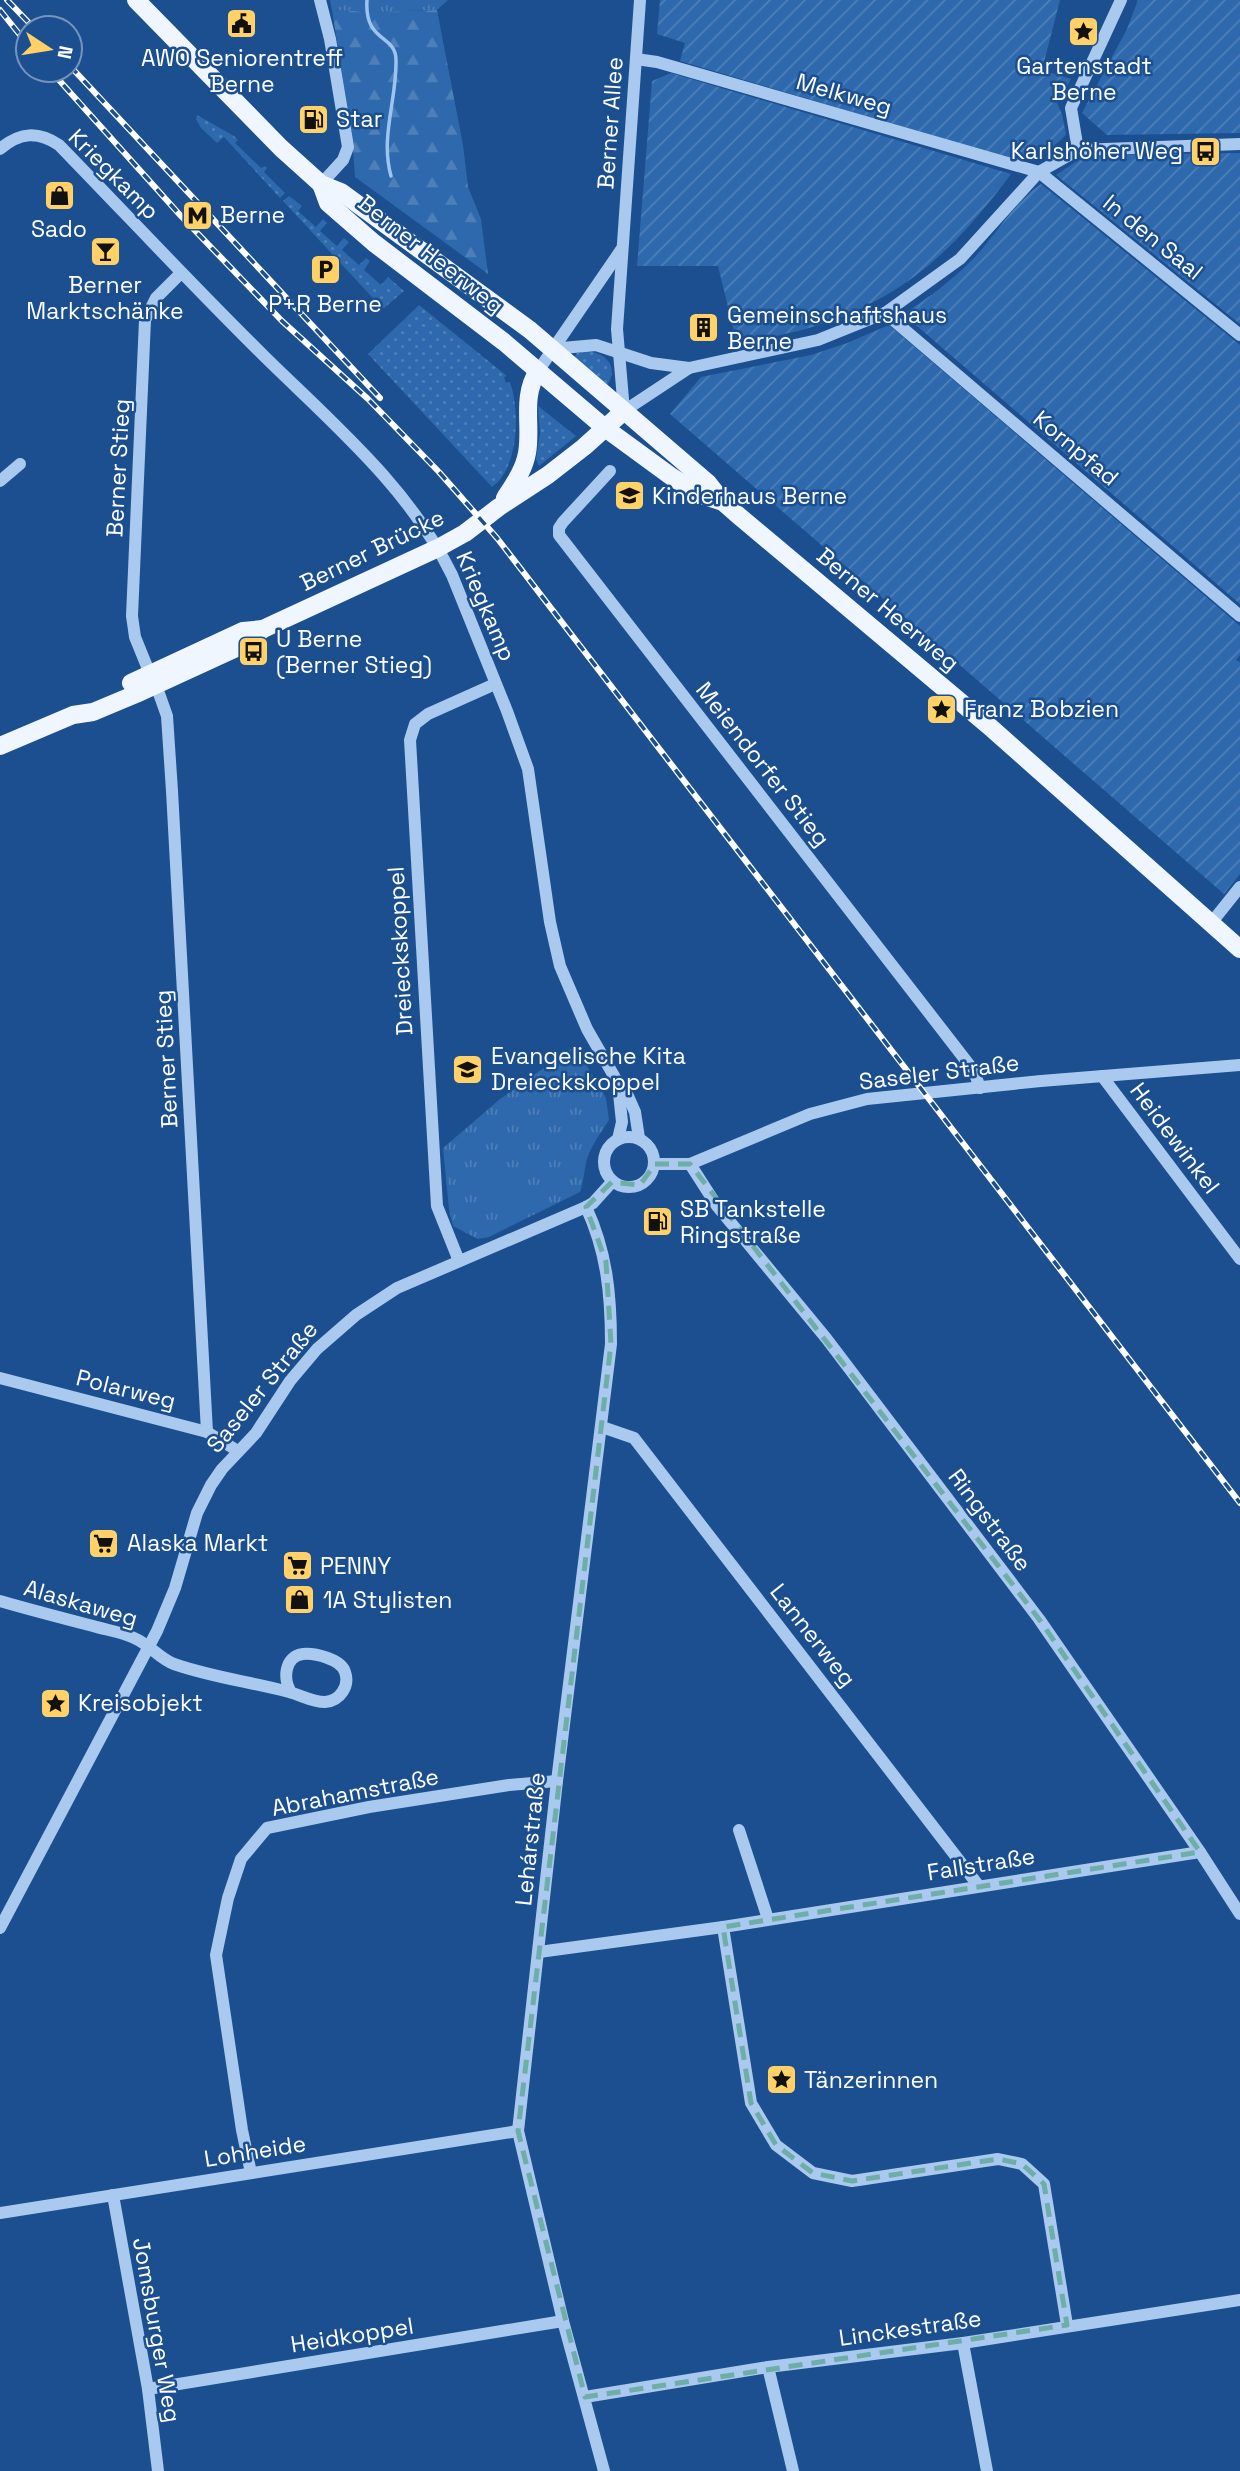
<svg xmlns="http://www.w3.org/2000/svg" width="1240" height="2471" font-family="'Space Grotesk',sans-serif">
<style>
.grass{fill:url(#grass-dots)}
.forest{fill:url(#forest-firs)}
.park{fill:url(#park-tufts)}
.garden{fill:url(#garden-furrows)}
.pitch{fill:#2e69ad}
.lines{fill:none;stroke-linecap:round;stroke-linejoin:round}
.stream{stroke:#9cc4f0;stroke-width:3.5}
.minor{stroke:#a9c9ee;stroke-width:12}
.major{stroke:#f0f6ff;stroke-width:18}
.rail-casing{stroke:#fff;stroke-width:6}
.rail{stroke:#1b4f8f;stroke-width:3.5;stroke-dasharray:10;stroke-linecap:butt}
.marked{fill:none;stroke:#6fada8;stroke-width:5;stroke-dasharray:14 9;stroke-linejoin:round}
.labels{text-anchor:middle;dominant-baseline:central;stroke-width:5;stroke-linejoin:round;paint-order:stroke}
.poi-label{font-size:23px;fill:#fff;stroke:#1b4f8f;text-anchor:start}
.street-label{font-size:23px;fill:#fff;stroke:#1b4f8f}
</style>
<defs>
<pattern id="grass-dots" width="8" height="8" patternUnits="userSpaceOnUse" patternTransform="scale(1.75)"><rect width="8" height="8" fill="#2e69ad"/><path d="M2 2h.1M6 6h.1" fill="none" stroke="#4d80b9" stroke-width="1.8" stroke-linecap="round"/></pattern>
<pattern id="forest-firs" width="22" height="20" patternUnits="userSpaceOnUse" patternTransform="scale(1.75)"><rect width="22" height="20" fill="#2e69ad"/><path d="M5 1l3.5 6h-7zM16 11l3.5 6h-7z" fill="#4d80b9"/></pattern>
<pattern id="park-tufts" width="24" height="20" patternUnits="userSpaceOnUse" patternTransform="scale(1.75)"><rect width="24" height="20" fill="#2e69ad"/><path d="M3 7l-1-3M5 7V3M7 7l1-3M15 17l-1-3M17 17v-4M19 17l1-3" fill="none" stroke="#4d80b9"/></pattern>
<pattern id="garden-furrows" width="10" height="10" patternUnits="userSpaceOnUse" patternTransform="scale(1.75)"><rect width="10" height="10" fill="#2e69ad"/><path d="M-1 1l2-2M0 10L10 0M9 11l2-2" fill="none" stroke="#4d80b9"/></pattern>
</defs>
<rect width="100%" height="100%" fill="#1b4f8f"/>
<g class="grass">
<polygon points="197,115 234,136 238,140 235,143 261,168 265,166 267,168 264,172 285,193 280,198 224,137 217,143 201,128 196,119"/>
<polygon points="289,196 302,206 298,211 316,227 323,219 327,223 320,231 337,246 344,238 349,242 342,250 359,265 366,258 370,261 364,270 381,285 388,277 404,291 383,309 283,201"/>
<path d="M419,305L507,376L504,377L506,383L510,382C520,411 519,468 492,487L368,354Z"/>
<path d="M586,351C605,352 620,367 607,385L574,358L577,353Z"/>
<polygon points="538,406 576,436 539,466 536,459 540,433"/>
</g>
<polygon class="forest" points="332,10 374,12 437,10 463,145 468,187 481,219 488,274 355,177 352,136"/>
<g class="park">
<polygon points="330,0 448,0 437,10 374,12 332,10"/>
<path d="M575,1046L606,1098L609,1120C601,1133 592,1144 587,1159C584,1170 584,1181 580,1192L489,1237L478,1239L453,1226L449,1209L443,1148L500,1099Z"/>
</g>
<g class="garden">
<path d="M660,0H1060L1042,70L1071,79L1057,103L1062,114L1066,134C1057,147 1033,158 1018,161L680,61L685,43L657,34Z"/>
<polygon points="1138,0 1240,0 1240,133 1107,135 1082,113 1127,29"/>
<path d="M671,73L1011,174C956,248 906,297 816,326C791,334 763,338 737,344L718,266H637L652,81Z"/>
<polygon points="1240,153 1240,324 1056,175 1080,159 1102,155"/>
<path d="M1041,184L1240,345V604L903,314C927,299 951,281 971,261C996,236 1012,204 1041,184Z"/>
<polygon points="889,325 1240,626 1240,655 1236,660 1240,662 1240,874 1224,894 670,414 701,377 811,355 847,343"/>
</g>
<polygon class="pitch" points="503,1160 529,1198 505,1215 479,1177"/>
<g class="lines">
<path class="stream" d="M367,0C364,43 396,34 396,60C397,99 380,137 391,176"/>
<g class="minor">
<polyline points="320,0 330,39 348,147 343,160 321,184"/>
<polyline points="640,0 617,329 624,411 689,368"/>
<polyline points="636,59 657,62 1039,172 1240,335"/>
<path d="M0,149C20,132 38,131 59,145C127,215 193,286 263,355C331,422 409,487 452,575L507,711L528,769L550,922L560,966L587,1029L618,1083L627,1094L635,1112L639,1138"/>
<polyline points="1078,150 1071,108 1121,0"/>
<polyline points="885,313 1240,616"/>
<polyline points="551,349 596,345 651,363 689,368 818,340 885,313 960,259 1039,172 1078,150 1240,144"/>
<polyline points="538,371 621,250"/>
<polyline points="610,471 563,522 559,528 559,535 974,1071 980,1088"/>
<polyline points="0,481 20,464"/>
<polyline points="150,674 135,637 132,616 145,320 156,298 181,273"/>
<polyline points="159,680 156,685 167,716 172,791 207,1432"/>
<polyline points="1212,922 1240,887"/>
<polyline points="1102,1076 1240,1259"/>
<polyline points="618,1084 622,1122 618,1139"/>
<circle cx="629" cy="1162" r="25"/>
<polyline points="655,1164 690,1164 810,1114 867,1099 1041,1081 1240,1065"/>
<polyline points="690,1164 717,1206 826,1338 1039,1619 1200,1852 1240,1914"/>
<path d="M586,1207C607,1252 611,1295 611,1344L557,1781L518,2131L563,2321L604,2471"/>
<polyline points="459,1261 437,1206 410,740 415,724 428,714 495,684"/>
<polyline points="0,1378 207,1432 238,1451"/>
<polyline points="602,1427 634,1438 978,1885"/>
<path d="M0,1601C31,1610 62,1618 93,1626C106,1630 122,1632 134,1638C149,1644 160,1659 174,1664C211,1677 251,1682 289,1692C301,1695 312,1702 325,1702C340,1701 350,1686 345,1672C341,1659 315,1653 303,1654C284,1656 283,1680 291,1692"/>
<polyline points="739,1830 768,1919"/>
<polyline points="723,1927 751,2103 776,2145 813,2173 852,2181 998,2159 1022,2164 1044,2184 1067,2325"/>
<polyline points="0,1928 157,1631 175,1588 197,1513 211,1485 222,1469 256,1433 290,1381 317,1349 356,1315 397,1288 586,1207 593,1203 612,1182"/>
<polyline points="539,1952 723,1927 1200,1852"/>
<polyline points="251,2173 242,2130 216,1955 228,1898 241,1859 267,1828 369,1807 509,1785 557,1781"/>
<polyline points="113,2195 148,2389 158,2471"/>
<polyline points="0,2213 518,2131"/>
<polyline points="963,2343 987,2471"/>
<polyline points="768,2367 793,2471"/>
<polyline points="148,2389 563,2321"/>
<polyline points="585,2397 768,2367 963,2343 1240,2300"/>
</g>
<g class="major">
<polyline points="136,0 281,148 321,184 341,192 530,330 708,483 723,502 739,516 989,726 1240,949"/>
<polyline points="321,184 328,203 374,243 504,342 605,428 672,477 701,495 723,502"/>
<path d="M505,498C514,484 524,470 527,453C532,425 521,397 538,371"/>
<polyline points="131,683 243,631 263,629"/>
<polyline points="0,746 73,715 93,712 136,694 247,643 263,629 438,548 465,533 499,507 548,475 584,447 624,411"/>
</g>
<defs>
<g id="rail">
<polyline points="7,0 34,28"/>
<polyline points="0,10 28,45"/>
<polyline points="70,66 380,398"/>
<polyline points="50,70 180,215 282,321 368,399 439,472 497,538 1240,1503"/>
</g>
</defs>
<use href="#rail" class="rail-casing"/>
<use href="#rail" class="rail"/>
</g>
<path class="marked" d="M655,1164H690L1039,1619L1200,1852L723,1927L751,2103L776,2145L813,2173L852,2181L998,2159L1022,2164L1044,2184L1067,2325L585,2397L518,2131L611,1344L606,1262L586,1207L612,1182L640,1185Z"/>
<defs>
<symbol id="civic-square" viewBox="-11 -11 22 22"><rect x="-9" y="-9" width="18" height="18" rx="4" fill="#ffd166" stroke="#1b4f8f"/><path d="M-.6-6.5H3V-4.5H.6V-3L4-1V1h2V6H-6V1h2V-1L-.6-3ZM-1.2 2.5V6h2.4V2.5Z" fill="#111"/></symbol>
<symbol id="sight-square" viewBox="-11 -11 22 22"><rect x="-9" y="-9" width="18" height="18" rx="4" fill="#ffd166" stroke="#1b4f8f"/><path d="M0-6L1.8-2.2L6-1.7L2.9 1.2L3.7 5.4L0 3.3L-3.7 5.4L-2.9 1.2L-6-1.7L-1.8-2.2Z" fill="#111"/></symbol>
<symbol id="fuel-square" viewBox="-11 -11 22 22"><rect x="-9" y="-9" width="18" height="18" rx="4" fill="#ffd166" stroke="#1b4f8f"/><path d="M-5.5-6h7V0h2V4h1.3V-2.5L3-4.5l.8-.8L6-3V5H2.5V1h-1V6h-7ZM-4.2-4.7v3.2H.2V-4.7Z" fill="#111"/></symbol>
<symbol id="bus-square" viewBox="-11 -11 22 22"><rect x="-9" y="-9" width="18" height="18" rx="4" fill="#ffd166" stroke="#1b4f8f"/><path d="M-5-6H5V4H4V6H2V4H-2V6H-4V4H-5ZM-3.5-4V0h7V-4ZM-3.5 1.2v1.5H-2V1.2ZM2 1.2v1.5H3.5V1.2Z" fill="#111"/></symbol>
<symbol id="shop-square" viewBox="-11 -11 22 22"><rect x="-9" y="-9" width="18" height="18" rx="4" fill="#ffd166" stroke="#1b4f8f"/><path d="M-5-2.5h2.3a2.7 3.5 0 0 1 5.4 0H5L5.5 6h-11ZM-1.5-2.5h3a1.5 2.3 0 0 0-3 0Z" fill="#111"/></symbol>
<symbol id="metro-square" viewBox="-11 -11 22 22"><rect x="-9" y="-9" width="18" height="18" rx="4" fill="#ffd166" stroke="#1b4f8f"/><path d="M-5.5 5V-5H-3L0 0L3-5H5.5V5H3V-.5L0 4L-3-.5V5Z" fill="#111"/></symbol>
<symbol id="bar-square" viewBox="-11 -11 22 22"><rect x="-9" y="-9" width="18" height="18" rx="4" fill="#ffd166" stroke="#1b4f8f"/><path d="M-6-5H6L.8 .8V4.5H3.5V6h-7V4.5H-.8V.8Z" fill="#111"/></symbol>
<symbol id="parking-square" viewBox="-11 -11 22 22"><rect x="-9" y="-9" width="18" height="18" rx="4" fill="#ffd166" stroke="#1b4f8f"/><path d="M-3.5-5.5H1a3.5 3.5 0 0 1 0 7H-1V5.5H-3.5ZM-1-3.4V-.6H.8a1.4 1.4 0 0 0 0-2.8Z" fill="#111"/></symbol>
<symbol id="building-square" viewBox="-11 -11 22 22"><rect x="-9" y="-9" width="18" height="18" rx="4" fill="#ffd166" stroke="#1b4f8f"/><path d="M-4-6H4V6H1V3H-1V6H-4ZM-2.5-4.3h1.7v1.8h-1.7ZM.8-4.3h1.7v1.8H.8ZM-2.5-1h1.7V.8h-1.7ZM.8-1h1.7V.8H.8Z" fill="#111"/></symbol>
<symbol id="school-square" viewBox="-11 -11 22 22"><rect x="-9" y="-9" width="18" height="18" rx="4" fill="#ffd166" stroke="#1b4f8f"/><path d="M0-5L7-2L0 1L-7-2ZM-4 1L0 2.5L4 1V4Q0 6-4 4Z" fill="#111"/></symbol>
<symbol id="supermarket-square" viewBox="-11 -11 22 22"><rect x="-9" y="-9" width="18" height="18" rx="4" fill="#ffd166" stroke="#1b4f8f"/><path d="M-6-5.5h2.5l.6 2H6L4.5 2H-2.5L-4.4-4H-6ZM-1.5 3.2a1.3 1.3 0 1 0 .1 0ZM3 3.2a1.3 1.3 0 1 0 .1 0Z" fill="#111"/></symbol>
</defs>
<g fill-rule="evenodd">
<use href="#civic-square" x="224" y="6" width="35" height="35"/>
<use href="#sight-square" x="1066" y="14" width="35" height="35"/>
<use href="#fuel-square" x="296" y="102" width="35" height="35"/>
<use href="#bus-square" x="1188" y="134" width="35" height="35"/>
<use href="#shop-square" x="42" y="178" width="35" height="35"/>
<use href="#metro-square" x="180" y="198" width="35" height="35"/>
<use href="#bar-square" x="88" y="234" width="35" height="35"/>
<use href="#parking-square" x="308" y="252" width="35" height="35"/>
<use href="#building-square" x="686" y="310" width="35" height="35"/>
<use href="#school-square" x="612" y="478" width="35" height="35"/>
<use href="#bus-square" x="236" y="634" width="35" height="35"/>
<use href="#sight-square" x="924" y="692" width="35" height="35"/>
<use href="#school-square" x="450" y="1052" width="35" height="35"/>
<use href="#fuel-square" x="640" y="1204" width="35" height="35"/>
<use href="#supermarket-square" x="86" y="1526" width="35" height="35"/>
<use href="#supermarket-square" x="280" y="1548" width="35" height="35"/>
<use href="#shop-square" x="282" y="1582" width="35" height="35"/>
<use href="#sight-square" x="38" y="1686" width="35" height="35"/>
<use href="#sight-square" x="764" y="2062" width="35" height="35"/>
</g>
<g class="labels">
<g class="poi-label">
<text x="242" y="58" text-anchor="middle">AWO Seniorentreff<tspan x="242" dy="26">Berne</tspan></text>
<text x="1084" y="66" text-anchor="middle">Gartenstadt<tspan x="1084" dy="26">Berne</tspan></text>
<text x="336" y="119">Star</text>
<text x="1183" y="151" text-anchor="end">Karlshöher Weg</text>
<text x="220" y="215">Berne</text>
<text x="59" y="229" text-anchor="middle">Sado</text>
<text x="105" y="285" text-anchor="middle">Berner<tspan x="105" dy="26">Marktschänke</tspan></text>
<text x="325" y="304" text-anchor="middle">P+R Berne</text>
<text x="727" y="315">Gemeinschaftshaus<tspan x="727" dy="26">Berne</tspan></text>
<text x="652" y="496">Kinderhaus Berne</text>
<text x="276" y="639">U Berne<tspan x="276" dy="26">(Berner Stieg)</tspan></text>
<text x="964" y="709">Franz Bobzien</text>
<text x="491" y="1056">Evangelische Kita<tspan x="491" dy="26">Dreieckskoppel</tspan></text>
<text x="680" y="1209">SB Tankstelle<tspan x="680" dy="26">Ringstraße</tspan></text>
<text x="127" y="1543">Alaska Markt</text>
<text x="320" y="1566">PENNY</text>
<text x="323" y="1600">1A Stylisten</text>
<text x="78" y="1703">Kreisobjekt</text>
<text x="804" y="2080">Tänzerinnen</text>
</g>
<g class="street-label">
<text transform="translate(844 94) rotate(16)">Melkweg</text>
<text transform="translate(610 123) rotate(-86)">Berner Allee</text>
<text transform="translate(114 174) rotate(45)">Kriegkamp</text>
<text transform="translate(1153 237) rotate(39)">In den Saal</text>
<text transform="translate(431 254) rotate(38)">Berner Heerweg</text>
<text transform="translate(1076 448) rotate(40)">Kornpfad</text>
<text transform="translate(118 468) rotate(-87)">Berner Stieg</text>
<text transform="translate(372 550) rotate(-26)">Berner Brücke</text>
<text transform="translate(486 606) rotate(67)">Kriegkamp</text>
<text transform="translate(888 609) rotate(40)">Berner Heerweg</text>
<text transform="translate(763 764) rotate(52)">Meiendorfer Stieg</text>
<text transform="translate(400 951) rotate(-93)">Dreieckskoppel</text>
<text transform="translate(166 1059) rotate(-93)">Berner Stieg</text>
<text transform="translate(939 1072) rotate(-7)">Saseler Straße</text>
<text transform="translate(1175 1138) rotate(53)">Heidewinkel</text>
<text transform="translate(262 1387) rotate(-51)">Saseler Straße</text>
<text transform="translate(126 1389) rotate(14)">Polarweg</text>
<text transform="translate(990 1520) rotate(53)">Ringstraße</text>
<text transform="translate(81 1603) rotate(16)">Alaskaweg</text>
<text transform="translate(813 1635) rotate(52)">Lannerweg</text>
<text transform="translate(355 1792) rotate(-11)">Abrahamstraße</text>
<text transform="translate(530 1839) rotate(-84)">Lehárstraße</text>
<text transform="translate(981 1864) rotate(-9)">Fallstraße</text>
<text transform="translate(255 2151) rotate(-9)">Lohheide</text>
<text transform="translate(910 2328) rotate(-8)">Linckestraße</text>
<text transform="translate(157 2330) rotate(80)">Jomsburger Weg</text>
<text transform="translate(352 2335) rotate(-9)">Heidkoppel</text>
</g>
</g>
<g transform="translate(49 49) rotate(102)"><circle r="33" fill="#1b4f8f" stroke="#7695bc" stroke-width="2"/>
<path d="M0-5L12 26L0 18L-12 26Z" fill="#ffd166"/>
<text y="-10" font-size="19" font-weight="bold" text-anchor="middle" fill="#ffffff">N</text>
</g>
</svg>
